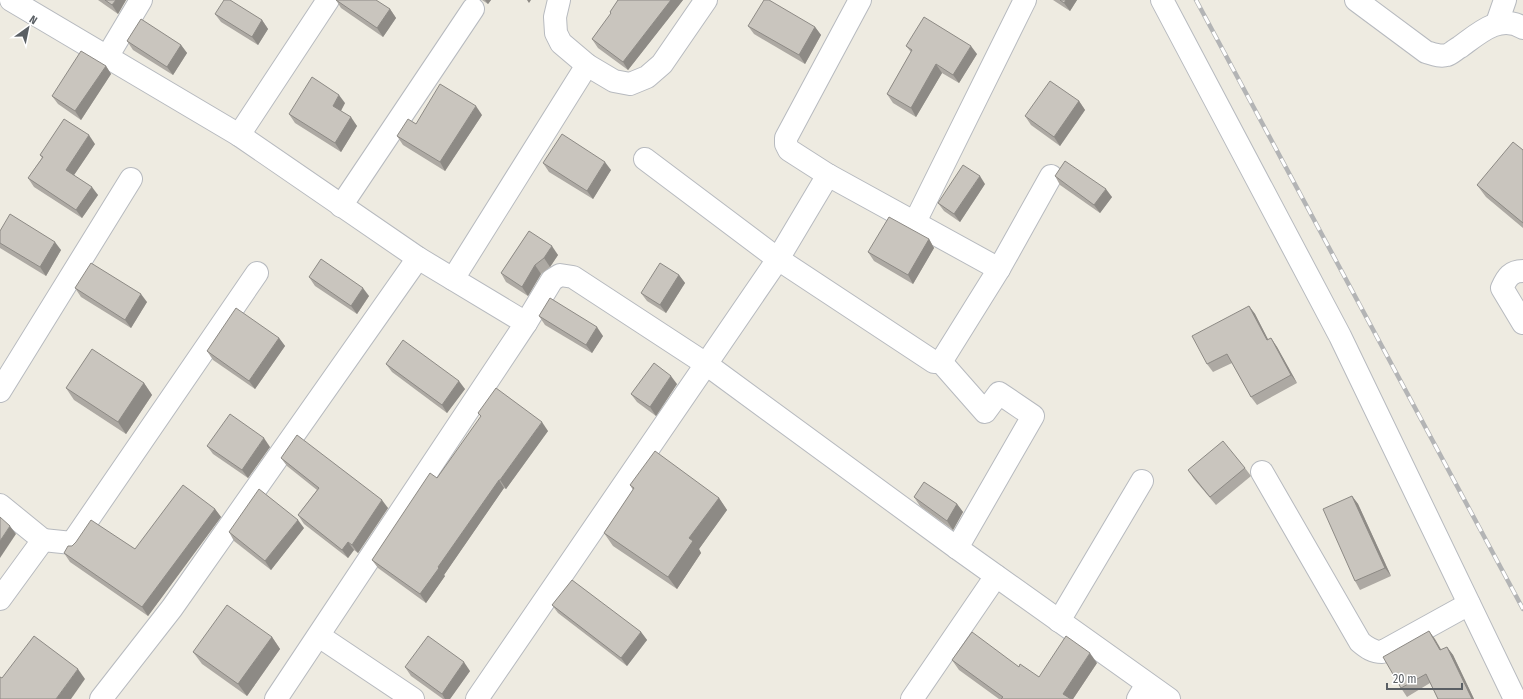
<svg xmlns="http://www.w3.org/2000/svg" width="1523" height="699" font-family="'Fira Sans Condensed',sans-serif">
<style>
.lines{fill:none;stroke-linecap:round;stroke-linejoin:round}
.minor-casing{stroke:#b7babf;stroke-width:24}
.minor{stroke:#fff;stroke-width:22}
.rail-casing{stroke:#b3b4b5;stroke-width:4.5}
.rail{stroke:#fff;stroke-width:3;stroke-dasharray:9;stroke-linecap:butt}
.wall{fill:#ada9a3}
.shaded-wall{fill:#8d8a85}
.building{fill:#c9c5be;stroke:#8d8a85}
</style>
<rect width="100%" height="100%" fill="#eeebe1"/>
<g class="lines">
<defs>
<g id="minor">
<polyline points="11,0 239,135 418,258 526,323 276,699"/>
<polyline points="559,0 555,17 556,33 561,43 587,65 614,81 630,84 647,77 662,64 706,0"/>
<polyline points="860,0 786,138 786,144 789,150 828,175 999,269"/>
<polyline points="1162,0 1340,336 1515,699"/>
<path d="M1356,0L1426,52C1433,54 1440,57 1447,55C1451,54 1456,49 1460,47C1478,34 1500,13 1523,28"/>
<polyline points="1497,23 1505,0"/>
<polyline points="107,57 141,0"/>
<polyline points="239,135 328,0"/>
<polyline points="645,159 778,259 934,362 941,362 999,269 1051,176"/>
<polyline points="341,206 473,9"/>
<polyline points="915,222 1025,0"/>
<path d="M1523,271C1511,271 1507,277 1502,288L1523,323"/>
<polyline points="453,279 587,65"/>
<polyline points="526,323 552,280 560,275 573,277 706,364 957,548 1169,699"/>
<polyline points="941,362 985,412 999,393 1033,416 957,548"/>
<polyline points="0,391 131,179"/>
<path d="M1262,472L1360,642C1367,648 1373,652 1382,652L1469,604"/>
<polyline points="0,505 43,540 0,599"/>
<polyline points="43,540 72,543 257,273"/>
<polyline points="1059,621 1142,481"/>
<polyline points="319,636 413,699"/>
<polyline points="101,699 172,608 418,258"/>
<polyline points="477,699 778,259 828,175"/>
<polyline points="912,699 996,576"/>
<polyline points="1138,699 1147,684"/>
</g>
</defs>
<use href="#minor" class="minor-casing"/>
<use href="#minor" class="minor"/>
<defs>
<polyline id="rail" points="1196,0 1523,609"/>
</defs>
<use href="#rail" class="rail-casing"/>
<use href="#rail" class="rail"/>
</g>
<g class="wall">
<polygon points="98,0 126,0 118,14"/>
<polygon points="336,0 390,9 396,18 383,37 341,8"/>
<polygon points="482,0 491,0 488,4"/>
<polygon points="618,0 683,0 628,70 598,48 592,39 611,14 610,12"/>
<polygon points="1053,0 1077,0 1070,11"/>
<polygon points="215,14 262,20 268,29 258,45 221,22"/>
<polygon points="748,26 815,27 821,35 805,64 754,34"/>
<polygon points="127,41 181,45 187,53 173,75 133,50"/>
<polygon points="906,46 977,54 959,83 942,73 916,117 893,103 887,94 911,52"/>
<polygon points="106,66 111,74 81,120 58,104 52,96"/>
<polygon points="1079,101 1085,110 1060,146 1031,125 1025,116"/>
<polygon points="345,103 341,111 357,126 341,152 295,123 289,114"/>
<polygon points="482,115 445,171 403,145 397,136 416,124"/>
<polygon points="95,144 74,175 98,195 82,218 34,187 28,178 42,158 40,155"/>
<polygon points="1523,150 1523,228 1486,197 1477,185"/>
<polygon points="543,163 611,170 593,199 549,172"/>
<polygon points="1055,176 1112,197 1100,213 1060,185"/>
<polygon points="985,184 960,222 944,211 938,203"/>
<polygon points="0,231 61,250 46,276 0,248"/>
<polygon points="529,231 558,255 550,267 541,274 528,296 506,282 501,273"/>
<polygon points="929,239 934,248 913,284 874,261 868,252"/>
<polygon points="679,275 685,283 666,313 647,301 641,293"/>
<polygon points="309,277 369,296 357,314 315,286"/>
<polygon points="75,288 147,302 131,328 81,297"/>
<polygon points="1249,306 1255,314 1268,340 1271,338 1277,347 1297,383 1257,405 1251,397 1232,363 1213,372 1207,364"/>
<polygon points="539,316 603,336 592,353 545,325"/>
<polygon points="279,338 285,346 255,389 213,360 207,351"/>
<polygon points="386,364 465,389 447,413 392,372"/>
<polygon points="144,383 152,395 126,434 74,400 66,388"/>
<polygon points="677,384 656,416 637,402 631,394"/>
<polygon points="478,413 548,431 506,489 504,488 444,575 445,576 426,603 378,568 372,560 437,478 481,417"/>
<polygon points="207,446 270,447 248,478 213,454"/>
<polygon points="281,458 388,508 358,553 354,550 348,558 304,524 298,515 317,490 287,466"/>
<polygon points="1245,468 1251,476 1216,505 1194,479 1188,470"/>
<polygon points="630,485 719,498 727,510 699,549 701,553 677,589 613,546 604,533 633,490"/>
<polygon points="1352,496 1358,504 1391,576 1360,590 1355,581"/>
<polygon points="914,497 957,504 963,512 953,530 920,506"/>
<polygon points="215,509 221,517 148,616 70,562 64,553 135,549"/>
<polygon points="304,528 271,570 234,541 229,532"/>
<polygon points="552,605 641,632 647,640 627,666 558,613"/>
<polygon points="1429,631 1441,650 1447,647 1453,655 1474,699 1438,699 1430,683 1407,697 1401,688"/>
<polygon points="272,637 280,649 247,696 202,664 193,652"/>
<polygon points="952,660 1019,667 1039,677 1097,663 1073,699 999,699 959,670"/>
<polygon points="405,667 470,671 450,699 443,699 411,676"/>
</g>
<g class="shaded-wall">
<polygon points="116,0 126,0 118,14 112,5"/>
<polygon points="485,0 491,0 488,4"/>
<polygon points="527,0 531,0 529,3"/>
<polygon points="671,0 683,0 628,70 623,62"/>
<polygon points="1066,0 1077,0 1070,11 1064,3"/>
<polygon points="390,9 396,18 383,37 377,28"/>
<polygon points="262,20 268,29 258,45 252,37"/>
<polygon points="815,27 821,35 805,64 799,55"/>
<polygon points="181,45 187,53 173,75 167,67"/>
<polygon points="971,46 977,54 959,83 953,75"/>
<polygon points="936,64 942,73 916,117 911,108"/>
<polygon points="106,66 111,74 81,120 75,111"/>
<polygon points="339,95 345,103 339,114 333,106"/>
<polygon points="1079,101 1085,110 1060,146 1054,137"/>
<polygon points="476,106 482,115 445,171 440,162"/>
<polygon points="351,117 357,126 341,152 335,143"/>
<polygon points="89,135 95,144 72,178 66,170"/>
<polygon points="605,162 611,170 593,199 587,191"/>
<polygon points="980,176 985,184 960,222 954,214"/>
<polygon points="92,187 98,195 82,218 76,210"/>
<polygon points="1106,189 1112,197 1100,213 1094,205"/>
<polygon points="929,239 934,248 913,284 908,275"/>
<polygon points="55,242 61,250 46,276 40,267"/>
<polygon points="552,246 558,255 550,267 544,258"/>
<polygon points="535,265 541,274 528,296 522,287"/>
<polygon points="679,275 685,283 666,313 660,305"/>
<polygon points="363,288 369,296 357,314 351,306"/>
<polygon points="141,294 147,302 131,328 125,320"/>
<polygon points="1249,306 1255,314 1273,349 1267,340"/>
<polygon points="597,327 603,336 592,353 586,345"/>
<polygon points="279,338 285,346 255,389 249,381"/>
<polygon points="1271,338 1277,347 1297,383 1291,375"/>
<polygon points="671,376 677,384 656,416 650,407"/>
<polygon points="459,381 465,389 447,413 442,405"/>
<polygon points="144,383 152,395 126,434 118,422"/>
<polygon points="542,422 548,431 506,489 500,480"/>
<polygon points="264,438 270,447 248,478 242,470"/>
<polygon points="499,480 504,488 444,575 445,576 426,603 420,594 438,567"/>
<polygon points="1352,496 1358,504 1391,576 1385,568"/>
<polygon points="719,498 727,510 699,549 701,553 677,589 668,577 689,538"/>
<polygon points="382,500 388,508 358,553 352,545"/>
<polygon points="957,504 963,512 953,530 947,521"/>
<polygon points="215,509 221,517 148,616 142,607"/>
<polygon points="298,520 304,528 271,570 265,561"/>
<polygon points="10,526 16,534 0,558 0,541"/>
<polygon points="348,542 354,550 348,558 342,550"/>
<polygon points="1429,631 1435,639 1446,658 1440,650"/>
<polygon points="641,632 647,640 627,666 621,658"/>
<polygon points="272,637 280,649 247,696 238,684"/>
<polygon points="1447,647 1453,655 1474,699 1472,699"/>
<polygon points="1090,653 1097,663 1073,699 1067,699 1063,694"/>
<polygon points="464,662 470,671 450,699 445,699 442,694"/>
<polygon points="78,669 85,679 71,699 56,699"/>
</g>
<g class="building">
<polygon points="105,0 116,0 112,5"/>
<polygon points="224,0 230,0 262,20 252,37 215,14"/>
<polygon points="336,0 376,0 390,9 377,28"/>
<polygon points="618,0 671,0 623,62 592,39 611,13 610,12"/>
<polygon points="764,0 769,0 815,27 799,55 748,26"/>
<polygon points="1060,0 1066,0 1064,3"/>
<polygon points="924,17 971,46 953,75 936,64 911,108 887,94 912,50 906,46"/>
<polygon points="141,19 181,45 167,67 127,41"/>
<polygon points="81,51 106,66 75,111 52,96"/>
<polygon points="312,77 339,95 333,106 351,117 335,143 289,114"/>
<polygon points="1050,81 1079,101 1054,137 1025,116"/>
<polygon points="440,84 476,106 440,162 397,136 408,119 416,124"/>
<polygon points="64,119 89,135 66,170 92,187 76,210 28,178 43,157 40,155"/>
<polygon points="562,134 605,162 587,191 543,163"/>
<polygon points="1513,142 1523,150 1523,223 1477,185"/>
<polygon points="1065,161 1106,189 1094,205 1055,176"/>
<polygon points="963,165 980,176 954,214 938,203"/>
<polygon points="10,214 55,242 40,267 0,243 0,231"/>
<polygon points="889,217 929,239 908,275 868,252"/>
<polygon points="529,231 552,246 544,258 535,265 522,287 501,273"/>
<polygon points="321,259 363,288 351,306 309,277"/>
<polygon points="91,263 141,294 125,320 75,288"/>
<polygon points="660,263 679,275 660,305 641,293"/>
<polygon points="550,298 597,327 586,345 539,316"/>
<polygon points="1249,306 1267,340 1271,338 1291,375 1251,397 1227,354 1207,364 1192,336"/>
<polygon points="236,308 279,338 249,381 207,351"/>
<polygon points="403,340 459,381 442,405 386,364"/>
<polygon points="92,349 144,383 118,422 66,388"/>
<polygon points="654,363 671,376 650,407 631,394"/>
<polygon points="496,388 542,422 500,480 499,480 438,567 439,568 420,594 372,560 430,473 437,478 481,416 478,413"/>
<polygon points="230,414 264,438 242,470 207,446"/>
<polygon points="297,435 382,500 352,545 348,542 342,550 298,515 319,488 281,458"/>
<polygon points="1223,441 1245,468 1210,497 1188,470"/>
<polygon points="655,451 719,498 689,538 693,541 668,577 604,533 634,488 630,485"/>
<polygon points="924,482 957,504 947,521 914,497"/>
<polygon points="183,485 215,509 142,607 64,553 68,546 72,546 76,542 91,520 135,549"/>
<polygon points="259,489 298,520 265,561 229,532"/>
<polygon points="1352,496 1385,568 1355,581 1323,509"/>
<polygon points="0,517 10,526 0,541"/>
<polygon points="572,580 641,632 621,658 552,605"/>
<polygon points="227,605 272,637 238,684 193,652"/>
<polygon points="1429,631 1440,650 1447,647 1472,699 1438,699 1426,674 1401,688 1383,657"/>
<polygon points="972,632 1019,667 1020,664 1039,677 1066,636 1090,653 1063,694 1071,699 1001,699 1003,697 952,660"/>
<polygon points="34,636 78,669 56,699 0,699 0,677 2,678"/>
<polygon points="428,636 464,662 442,694 405,667"/>
</g>
<g transform="translate(28 28) rotate(33)" stroke="#ffffff" stroke-width="3" paint-order="stroke">
<path d="M0-3L7 15L0 10L-7 15Z" fill="#5a5f64"/>
<text y="-6" font-size="11" font-weight="bold" text-anchor="middle" fill="#5a5f64">N</text>
</g>
<path d="M1387 683v6h75v-6" fill="none" stroke="#5a5f64" stroke-width="2"/>
<text x="1393" y="683" font-size="12" fill="#5a5f64" stroke="#ffffff" stroke-width="3" paint-order="stroke">20 m</text>
</svg>
